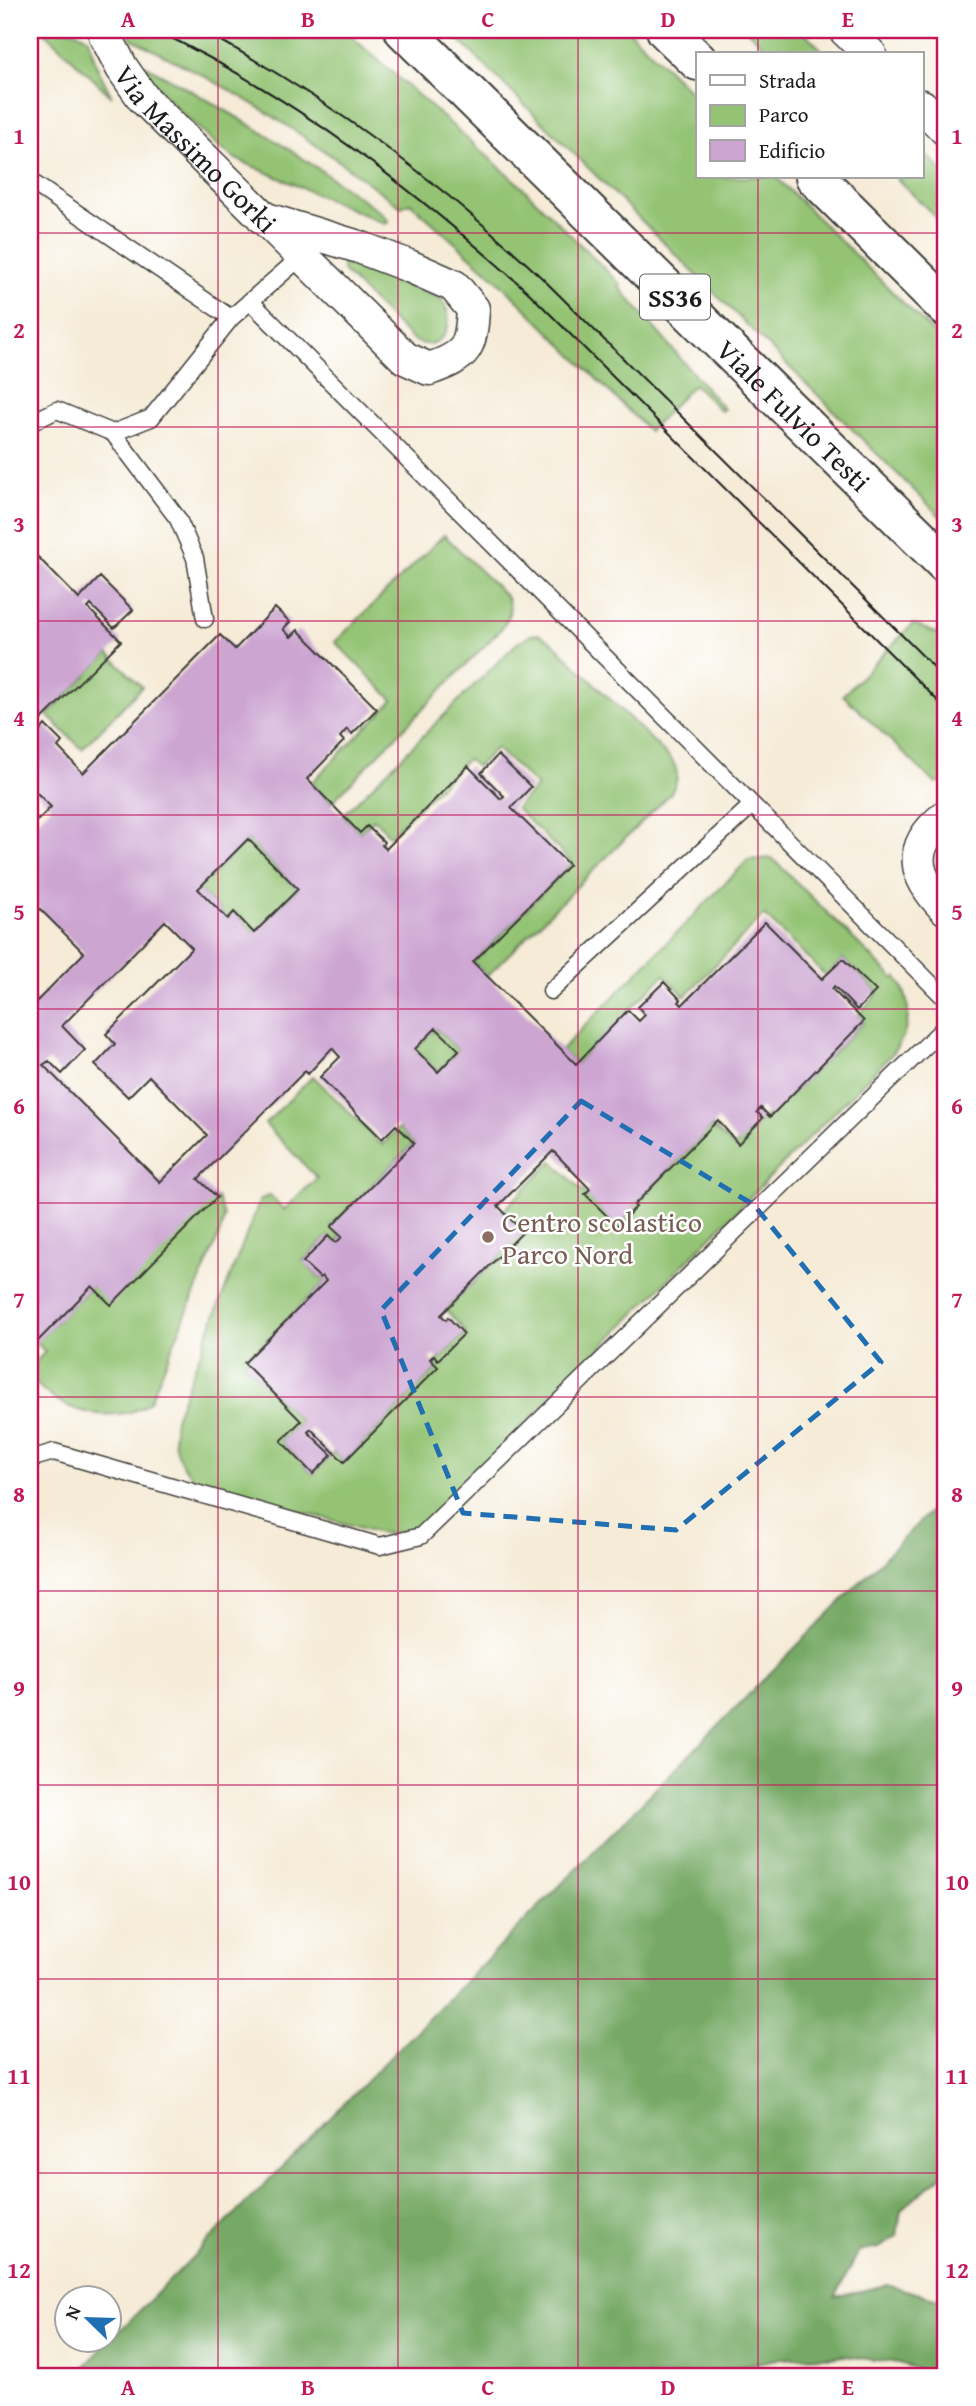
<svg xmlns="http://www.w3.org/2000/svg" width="976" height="2406" font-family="'Gentium Book Plus',serif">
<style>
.green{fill:#93c373;stroke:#587048;stroke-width:2}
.forest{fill:#76a965;stroke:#496240;stroke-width:2}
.building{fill:#cca5d1;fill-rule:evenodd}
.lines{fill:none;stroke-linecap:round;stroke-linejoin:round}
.lane-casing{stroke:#3d3b38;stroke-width:19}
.street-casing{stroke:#3d3b38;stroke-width:35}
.primary-casing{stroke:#3d3b38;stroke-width:42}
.lane{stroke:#fff;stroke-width:16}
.street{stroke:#fff;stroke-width:32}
.primary{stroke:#fff;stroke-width:38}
.tram{stroke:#1c1c1c;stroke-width:2}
.marked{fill:none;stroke:#1f6fb2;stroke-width:5;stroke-dasharray:14 9;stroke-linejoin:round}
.grid{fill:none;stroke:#c2185b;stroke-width:2;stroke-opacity:0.55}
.education-dot{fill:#8d6e63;stroke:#fff;stroke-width:2.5}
.labels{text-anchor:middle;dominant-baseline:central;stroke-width:5;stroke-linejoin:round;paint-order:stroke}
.shield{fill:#fff;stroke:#606060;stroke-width:2}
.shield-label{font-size:26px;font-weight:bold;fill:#1c1c1c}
.street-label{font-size:28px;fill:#1c1c1c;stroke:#fff}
.education-label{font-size:28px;fill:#785e54;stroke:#fff;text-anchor:start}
.neatline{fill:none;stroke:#c2185b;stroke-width:2.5}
.grid-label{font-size:23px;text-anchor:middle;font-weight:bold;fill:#c2185b}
</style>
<rect width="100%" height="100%" fill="#fff"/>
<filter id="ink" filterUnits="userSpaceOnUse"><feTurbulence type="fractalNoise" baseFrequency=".0143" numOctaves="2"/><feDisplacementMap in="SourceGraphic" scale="14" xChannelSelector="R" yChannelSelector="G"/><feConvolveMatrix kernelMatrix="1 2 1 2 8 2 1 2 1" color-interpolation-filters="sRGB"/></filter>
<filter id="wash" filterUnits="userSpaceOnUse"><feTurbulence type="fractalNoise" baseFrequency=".00686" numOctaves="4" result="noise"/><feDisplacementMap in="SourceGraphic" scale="28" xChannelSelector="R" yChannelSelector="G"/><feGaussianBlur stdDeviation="1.57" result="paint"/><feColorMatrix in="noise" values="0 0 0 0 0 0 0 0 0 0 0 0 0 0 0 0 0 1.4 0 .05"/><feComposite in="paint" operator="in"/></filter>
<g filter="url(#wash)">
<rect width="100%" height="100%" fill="#f5ebd7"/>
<g class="green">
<polygon points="42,30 73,30 88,38 97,67 112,97"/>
<path d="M129,30H344L521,186L621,285L619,287L724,409L721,411L694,384L649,431L497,280L410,203L401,207C346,166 291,125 231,91C198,72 164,56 131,38Z"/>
<polygon points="449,30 628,30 698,99 698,177 776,177 946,345 946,522"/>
<polygon points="747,30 802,30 826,54 772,54"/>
<path d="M139,62C211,101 281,141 347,189C360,198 380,209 389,222L385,224L236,159C208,140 156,91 139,62Z"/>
<polygon points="922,150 946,175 946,227 895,177 922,177"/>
<path d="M346,258L439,298C462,320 440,359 410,338L343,271L341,262Z"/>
<path d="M444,535L506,596C513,609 509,619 500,630L331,803L311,783L393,700L335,642Z"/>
<polygon points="913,624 946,637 946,781 935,783 843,695"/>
<path d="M539,634L551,641L671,759C680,772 678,782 670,794L487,976L473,962L572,863L516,808L537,786L496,748L477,767L467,759L390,836L374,819L360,833L343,815L517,643L531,635Z"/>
<polygon points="108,653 142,687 82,749 47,715"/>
<polygon points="248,839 298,889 254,933 234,912 228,919 198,889"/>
<path d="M772,858L894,979L897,977C914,1004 911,1031 891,1055L431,1519C415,1530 400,1535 380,1533L216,1489C182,1478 168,1449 176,1415L260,1200L270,1195L284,1210L317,1178L265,1124L313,1076L382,1145L399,1128L414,1143L331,1226L342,1237L336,1243L328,1236L303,1261L319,1278L322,1276L326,1281L244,1363L301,1421L281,1441L313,1474L334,1452L344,1462L437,1368L435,1364L466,1332L446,1310L523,1233L503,1211L552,1161L618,1226L635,1208L634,1205L712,1126L734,1147L767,1114L770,1116L864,1022L858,1015L878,993L843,959L826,976L764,915L685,996L664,975L576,1064L561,1050L748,860Z"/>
<polygon points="436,1028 459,1050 438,1072 415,1049"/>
<path d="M217,1197L224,1216L221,1230L150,1401C131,1419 93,1417 70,1407C55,1401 41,1389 30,1378V1368L45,1352L36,1342L92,1286Z"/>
</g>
<polygon class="forest" points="946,1495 946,2172 901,2210 897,2236 879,2248 859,2251 835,2297 887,2285 946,2301 946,2376 938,2376 899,2363 844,2356 777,2359 712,2372 702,2376 75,2376"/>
<g id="blocks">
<path class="building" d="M30,549L79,599L100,577L133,610L114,628L91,605L88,608L121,641L36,725L41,730L45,725L62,742L58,747L83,773L220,635L235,649L275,608L290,622L283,629L291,637L298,630L377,709L352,734L347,729L340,737L344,741L307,779L360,833L367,826L384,842L382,845L386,849L468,766L501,799L504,796L481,773L498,755L531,787L511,808L569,865L473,962L576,1064L628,1010L639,1021L645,1015L638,1007L664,982L681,1000L679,1002L682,1005L765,922L822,979L843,959L876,991L857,1010L834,986L832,989L864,1021L770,1117L761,1108L757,1112L763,1118L738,1144L718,1120L634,1205L636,1207L617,1226L585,1194L590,1189L553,1151L498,1206L523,1232L441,1315L446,1320L448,1317L464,1334L438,1360L434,1355L430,1359L438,1367L344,1462L311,1429L308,1432L332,1455L313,1474L281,1441L301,1421L244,1363L326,1281L322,1276L320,1278L303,1262L328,1236L336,1243L342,1237L331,1227L414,1143L396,1125L382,1139L320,1077L340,1057L332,1048L308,1074L305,1071L198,1179L217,1197L111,1305L92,1286L30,1349V994L37,1001L84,953L30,899V828L51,807L30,786ZM248,839L298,889L254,933L234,912L228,919L198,889ZM165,921L192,948L106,1034L115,1044L95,1065L128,1097L149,1076L207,1135L160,1182L43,1065L49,1061L62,1074L85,1050L62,1026ZM436,1028L459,1050L438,1072L415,1049Z"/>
</g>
</g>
<g filter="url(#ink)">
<use href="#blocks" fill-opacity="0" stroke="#3d3b38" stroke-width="2"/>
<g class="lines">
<defs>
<g id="lane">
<polyline points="30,181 231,318"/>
<polyline points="250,301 946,999"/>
<polyline points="30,423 57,410 113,433 151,418 231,318 302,256"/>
<polyline points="113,433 178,519 195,558 205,619"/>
<polyline points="551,991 752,805"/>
<polyline points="30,1459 54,1452 380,1546 421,1536 946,1026"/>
</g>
<g id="street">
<path id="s1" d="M104,30L105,35L122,68L143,98L405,358L429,369C467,356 471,348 473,309L454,286L409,266L359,247L263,218"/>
<polyline points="845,30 870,54"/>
<polyline points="922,106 946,130"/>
<path d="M946,816C906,847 913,876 946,909"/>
</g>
<g id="primary">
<path id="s2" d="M404,30L946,564"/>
<polyline points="666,30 698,61"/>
<polyline points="815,177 946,307"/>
</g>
</defs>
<use href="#lane" class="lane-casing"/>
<use href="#street" class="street-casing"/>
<use href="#primary" class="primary-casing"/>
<use href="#lane" class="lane"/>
<use href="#street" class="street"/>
<use href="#primary" class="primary"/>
<g class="tram">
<path d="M155,30C294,96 415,190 529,293L946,709"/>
<path d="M202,30C330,100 437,179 543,279L946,679"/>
</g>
</g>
</g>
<path class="marked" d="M581,1101L754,1205L881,1362L676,1530L463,1513L381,1310Z"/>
<path class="grid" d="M218,30V2376M398,30V2376M578,30V2376M758,30V54M758,177V2376M30,233H946M30,427H946M30,621H946M30,815H946M30,1009H946M30,1203H946M30,1397H946M30,1591H946M30,1785H946M30,1979H946M30,2173H946"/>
<circle class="education-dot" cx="488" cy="1237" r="7"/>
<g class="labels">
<rect class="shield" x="640" y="274.5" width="70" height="45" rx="5"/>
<g class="shield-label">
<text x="675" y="297">SS36</text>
</g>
<g class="street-label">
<text stroke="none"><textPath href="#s1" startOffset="152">Via Massimo Gorki</textPath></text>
<text stroke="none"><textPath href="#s2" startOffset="548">Viale Fulvio Testi</textPath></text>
</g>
<g class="education-label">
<text x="502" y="1221">Centro scolastico<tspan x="502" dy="32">Parco Nord</tspan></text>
</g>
</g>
<rect width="976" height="2406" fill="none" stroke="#fff" stroke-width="77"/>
<rect x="696" y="52" width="228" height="126" fill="#ffffff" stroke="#a4a4a4" stroke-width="2"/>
<rect x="710" y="75" width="35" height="10" fill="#ffffff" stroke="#a4a4a4" stroke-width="2"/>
<text x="759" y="88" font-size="21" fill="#1c1c1c">Strada</text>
<rect x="710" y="105" width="35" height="21" fill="#93c373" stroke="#a4a4a4" stroke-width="2"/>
<text x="759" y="122" font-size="21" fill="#1c1c1c">Parco</text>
<rect x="710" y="140" width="35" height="21" fill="#cca5d1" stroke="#a4a4a4" stroke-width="2"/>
<text x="759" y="158" font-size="21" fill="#1c1c1c">Edificio</text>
<g transform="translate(88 2319) rotate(293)"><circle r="33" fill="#ffffff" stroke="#a4a4a4" stroke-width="2"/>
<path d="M0-5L12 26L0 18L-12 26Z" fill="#1f6fb2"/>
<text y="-10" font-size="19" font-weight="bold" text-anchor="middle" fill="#1c1c1c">N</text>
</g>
<rect x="38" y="38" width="899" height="2330" class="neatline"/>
<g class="grid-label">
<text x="128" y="27">A</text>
<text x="308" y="27">B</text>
<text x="488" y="27">C</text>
<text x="668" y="27">D</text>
<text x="848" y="27">E</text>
<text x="19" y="144">1</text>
<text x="957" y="144">1</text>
<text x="19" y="338">2</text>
<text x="957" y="338">2</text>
<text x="19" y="532">3</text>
<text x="957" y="532">3</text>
<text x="19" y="726">4</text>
<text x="957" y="726">4</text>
<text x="19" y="920">5</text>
<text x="957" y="920">5</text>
<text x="19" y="1114">6</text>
<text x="957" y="1114">6</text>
<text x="19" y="1308">7</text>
<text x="957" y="1308">7</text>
<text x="19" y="1502">8</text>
<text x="957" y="1502">8</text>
<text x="19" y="1696">9</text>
<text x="957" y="1696">9</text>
<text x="19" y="1890">10</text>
<text x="957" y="1890">10</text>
<text x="19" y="2084">11</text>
<text x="957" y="2084">11</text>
<text x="19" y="2278">12</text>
<text x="957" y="2278">12</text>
<text x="128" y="2395">A</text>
<text x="308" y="2395">B</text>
<text x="488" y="2395">C</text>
<text x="668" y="2395">D</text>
<text x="848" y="2395">E</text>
</g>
</svg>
